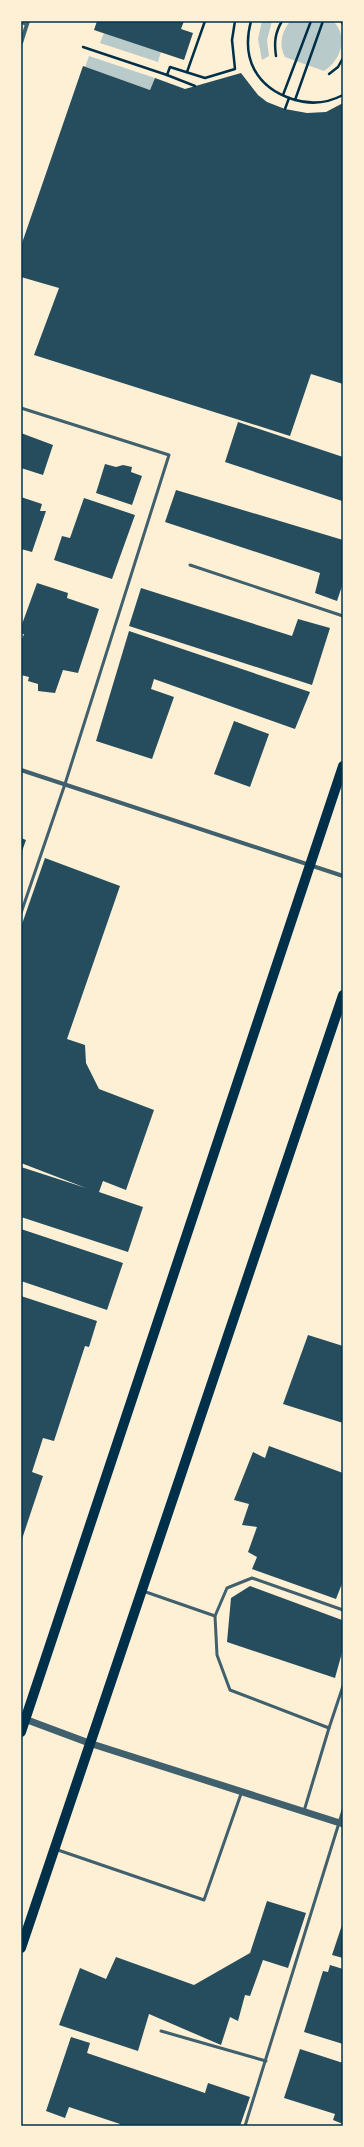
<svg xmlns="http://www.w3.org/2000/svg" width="364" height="2147" font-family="'Archivo Narrow',sans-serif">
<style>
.green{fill:#b9caca}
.building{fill:#264d5e}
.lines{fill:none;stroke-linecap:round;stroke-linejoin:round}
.path{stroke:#003049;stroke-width:2.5}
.service{stroke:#3f606c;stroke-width:3}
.minor{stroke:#3f606c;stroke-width:4}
.tertiary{stroke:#3f606c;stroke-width:7}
.primary{stroke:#003049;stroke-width:10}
.neatline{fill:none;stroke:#003049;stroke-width:1.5}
</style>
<rect width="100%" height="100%" fill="#fdf0d5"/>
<g class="green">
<polygon points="262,21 272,21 267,40 269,56 262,60 258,39"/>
<path d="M290,21H333C349,37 341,60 324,71L285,57C278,44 282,32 290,21Z"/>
<polygon points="104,33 161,52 158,62 100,43"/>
<polygon points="89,56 155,78 150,90 85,67"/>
</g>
<g class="building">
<polygon points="97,21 184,21 181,29 193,33 184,60 94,30"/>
<polygon points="83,66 150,90 155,78 185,89 241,73 258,95 267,102 285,109 307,113 326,112 343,103 343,384 311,374 290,436 34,355 59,288 21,277 21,246"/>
<polygon points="238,422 343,457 342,501 225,462"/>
<polygon points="21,433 53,445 43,475 21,468"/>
<polygon points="105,464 116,467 123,465 132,467 131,472 142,476 132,505 96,493"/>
<polygon points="176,490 343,540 343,583 337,601 315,593 320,573 165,522"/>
<polygon points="21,497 42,504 40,511 46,511 32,552 21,549"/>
<polygon points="84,498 135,515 112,579 54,560 62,536 70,538"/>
<polygon points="37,583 68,593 67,598 99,609 78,673 63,670 55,693 38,691 38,684 28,681 29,677 21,675 21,642 24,634 21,634 21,627"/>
<polygon points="141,588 292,636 298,619 330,628 312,685 129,626"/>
<polygon points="129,631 310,692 295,729 154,679 151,689 174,697 152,759 96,741"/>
<polygon points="234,721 269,734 250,787 214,774"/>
<polygon points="21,838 26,840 21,854"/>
<polygon points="45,858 120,886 67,1039 85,1045 86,1063 99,1089 154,1110 126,1190 103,1181 99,1192 143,1207 128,1252 21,1217 21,1167 86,1188 21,1163 21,927"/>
<polygon points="21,1229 123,1263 107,1310 21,1281"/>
<polygon points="21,1296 97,1321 89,1347 85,1346 54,1441 43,1438 32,1472 43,1476 21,1542"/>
<polygon points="308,1335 343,1346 343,1423 283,1404"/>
<polygon points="269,1446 343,1473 343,1581 336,1599 252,1569 257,1557 248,1552 257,1527 242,1525 249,1504 234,1500 253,1452 265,1458"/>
<polygon points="250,1586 342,1620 343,1649 335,1678 227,1642 231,1598"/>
<polygon points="267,1901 306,1913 288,1968 263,1960 250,1996 245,1995 238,2021 230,2017 221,2045 149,2014 138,2051 59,2025 80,1968 106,1979 116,1957 194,1985 250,1953"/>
<polygon points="343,1922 343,1958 332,1955"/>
<polygon points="330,1965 343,1969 343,2044 304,2032 323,1971 328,1972"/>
<polygon points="71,2037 90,2043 87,2053 205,2093 208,2083 250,2097 240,2126 119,2126 120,2124 69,2107 65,2118 46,2111"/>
<polygon points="300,2049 343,2063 343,2124 333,2120 335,2114 284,2098"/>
</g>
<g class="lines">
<g class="path">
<path d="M251,21C241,58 256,87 292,99C310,105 326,104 343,95"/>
<polyline points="341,21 343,24"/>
<polyline points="83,47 167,75 170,67 205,78 235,69 232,40 235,21"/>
<path d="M276,56C274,42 275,33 282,21"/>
<polyline points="187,72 205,21"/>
<polyline points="329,74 338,67 343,58"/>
<polyline points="167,75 195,86"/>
<polyline points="283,95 311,21"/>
<polyline points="295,100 323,21"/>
<polyline points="285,109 289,98"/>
</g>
<g class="service">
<polyline points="21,22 27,25"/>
<polyline points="21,408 169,455 65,784 21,913"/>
<polyline points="190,565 343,616"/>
<polyline points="143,1591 215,1616 217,1655 230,1690 329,1728 304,1811"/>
<polyline points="215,1616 227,1588 252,1578 343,1610"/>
<polyline points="329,1728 343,1686"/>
<polyline points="55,1849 204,1900 242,1791"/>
<polyline points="161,2031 266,2061"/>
<polyline points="245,2126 343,1810"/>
</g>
<g class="minor">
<polyline points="21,43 28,21"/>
<polyline points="21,770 343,876"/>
</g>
<polyline class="tertiary" points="22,1718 89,1743 343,1824"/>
<g class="primary">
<polyline points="21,1732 343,766"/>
<polyline points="21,1948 343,995"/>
</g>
</g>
<rect width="364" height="2147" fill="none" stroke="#fdf0d5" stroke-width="44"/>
<rect x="22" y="22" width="320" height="2103" class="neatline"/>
</svg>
